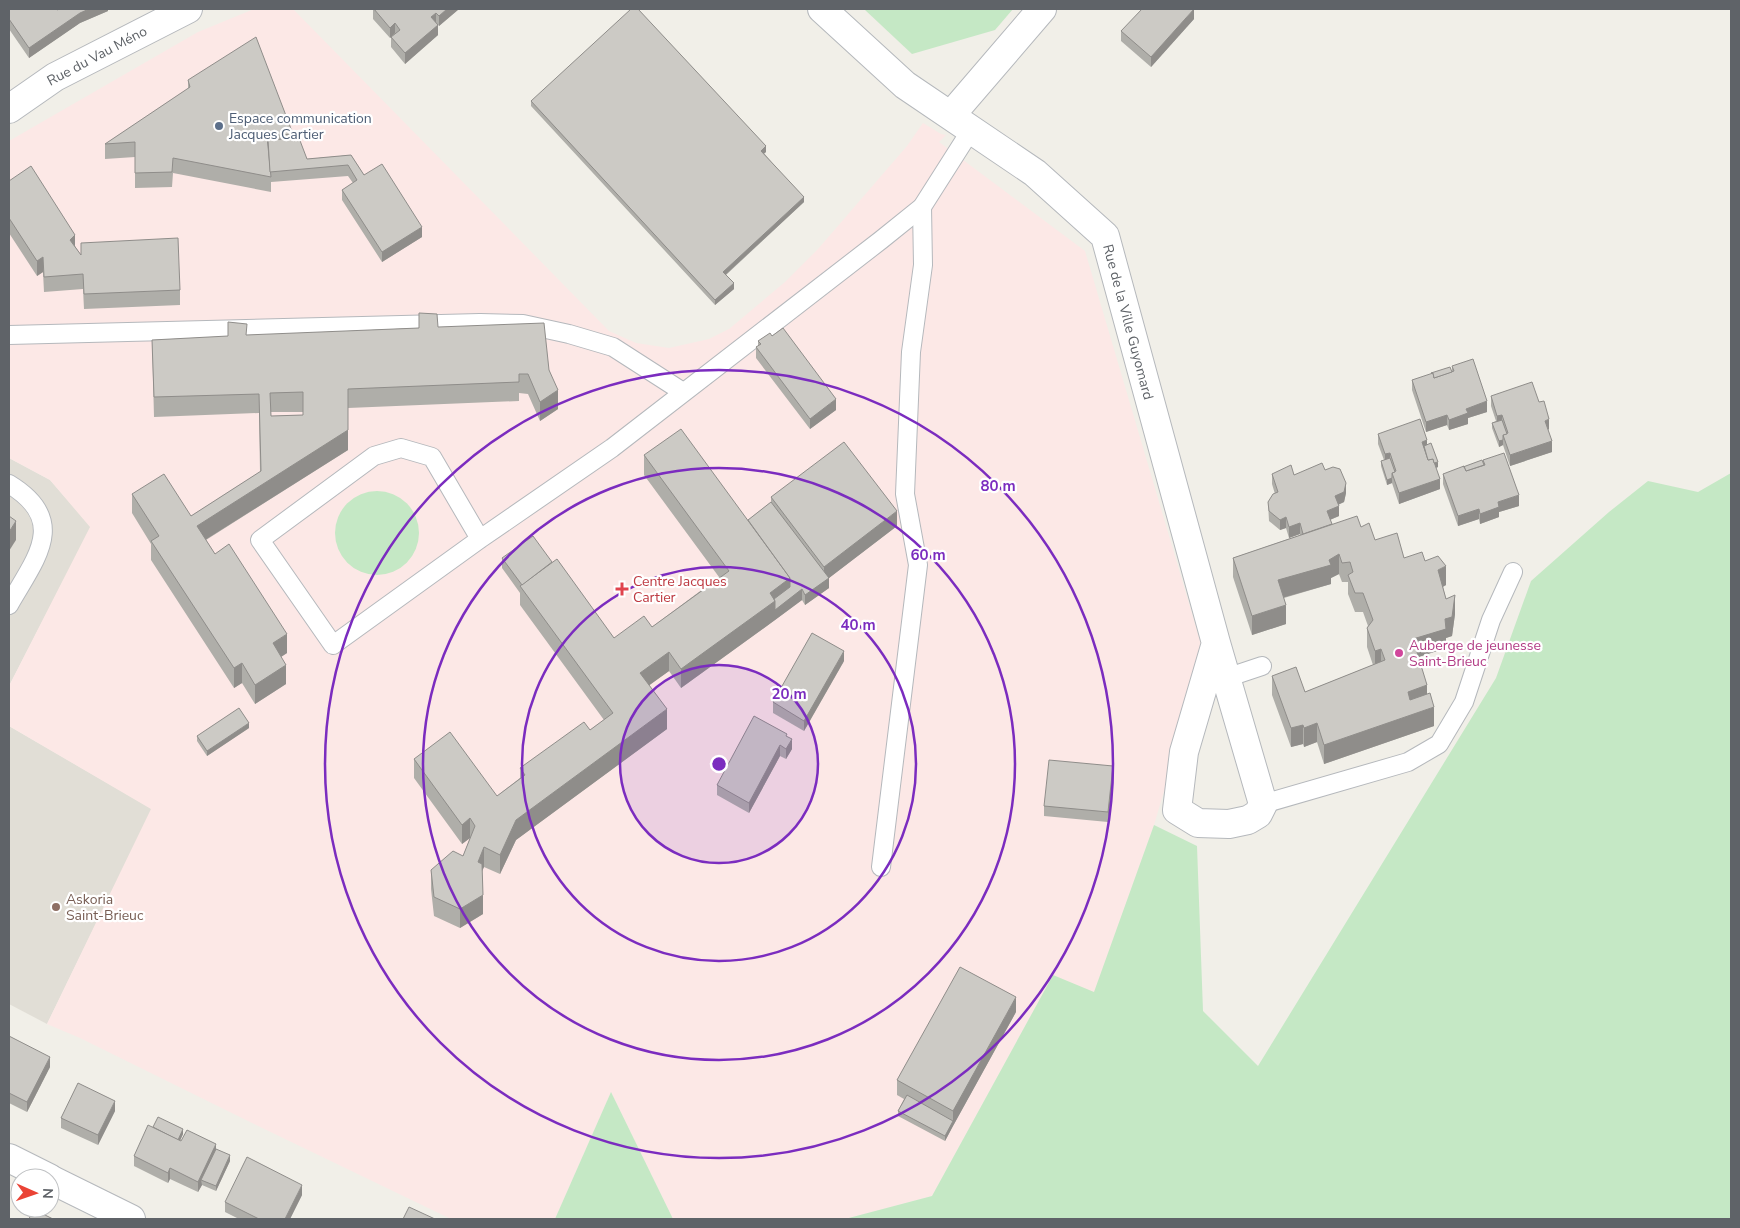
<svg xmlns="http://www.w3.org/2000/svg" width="1740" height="1228" font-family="'Nunito Sans',sans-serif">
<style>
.education{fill:#e1ded6}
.medical{fill:#fce8e6}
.green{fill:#c5e8c5}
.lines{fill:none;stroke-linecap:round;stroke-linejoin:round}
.service-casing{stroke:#b5b8bc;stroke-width:20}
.minor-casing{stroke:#b5b8bc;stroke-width:30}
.service{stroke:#fff;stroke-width:18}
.minor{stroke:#fff;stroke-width:28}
.wall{fill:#afaea9;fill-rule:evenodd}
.shaded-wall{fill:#8f8d8a}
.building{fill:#cccac5;stroke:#8f8d8a;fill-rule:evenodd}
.ring{fill:none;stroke:#7b2cbf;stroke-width:2.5}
.service-dot{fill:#5c6f8a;stroke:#fff;stroke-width:2}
.health-dot{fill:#e0444e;stroke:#fff;stroke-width:2}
.hotel-dot{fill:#d1479c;stroke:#fff;stroke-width:2}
.education-dot{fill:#8d6e63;stroke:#fff;stroke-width:2}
.labels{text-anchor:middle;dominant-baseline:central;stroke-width:4.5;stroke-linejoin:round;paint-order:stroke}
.street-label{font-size:14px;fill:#5f6368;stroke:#fff}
.service-label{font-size:14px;fill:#4e5e75;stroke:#fff;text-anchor:start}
.health-label{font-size:14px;fill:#be3a42;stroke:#fff;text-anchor:start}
.hotel-label{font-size:14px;fill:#b23c85;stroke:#fff;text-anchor:start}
.education-label{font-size:14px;fill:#785e54;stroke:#fff;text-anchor:start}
.centre{fill:#7b2cbf;stroke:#fff;stroke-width:2.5}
.ring-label{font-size:15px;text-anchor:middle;font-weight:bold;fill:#7b2cbf;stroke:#fff;stroke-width:4.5;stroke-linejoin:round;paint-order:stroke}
</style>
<rect width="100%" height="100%" fill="#f1efe8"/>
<g class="education">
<polygon points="9,458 50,480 91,527 9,686"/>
<polygon points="9,726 152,809 47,1024 9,1004"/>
</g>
<polygon class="medical" points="254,9 293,9 609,331 636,343 669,348 709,339 729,329 785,282 818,249 907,146 923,123 941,134 946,135 939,142 1085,251 1203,651 1196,683 1154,825 1094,993 1053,975 932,1196 845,1219 673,1219 611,1092 555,1219 451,1219 250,1122 80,1038 47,1024 151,809 9,726 9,686 90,527 50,480 9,458 9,141 198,32"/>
<g class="green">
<polygon points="864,9 1013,9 995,30 912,54"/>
<polygon points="1731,473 1731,1219 845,1219 932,1196 1053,975 1094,992 1154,825 1197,846 1203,1011 1258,1066 1496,678 1531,581 1609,512 1648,481 1698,492"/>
<circle cx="377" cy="533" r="42"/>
<polygon points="611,1092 673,1219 555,1219"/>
</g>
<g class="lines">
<defs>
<g id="service">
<polyline points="9,335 480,323 523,324 569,334 613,347 683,392"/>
<path d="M9,484C70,521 35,559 9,605"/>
<polyline points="480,539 432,457 401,448 374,456 260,540 333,645 480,539 612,448 881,240 922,207 971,130"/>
<polyline points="1226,678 1262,666"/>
<polyline points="1263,804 1408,762 1439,744 1464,702 1491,620 1513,572"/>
<polyline points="881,867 918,565 905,494 911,352 923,265 922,207"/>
</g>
<g id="minor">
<polyline points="822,9 905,85 1035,173 1105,236 1216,643 1263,804 1258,814 1248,820 1229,824 1198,823 1177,810 1184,752 1216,643"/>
<polyline points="9,109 55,77 188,9"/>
<polyline points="951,115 1042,9"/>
<polyline points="9,1158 49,1178"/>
<polyline points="50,1179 131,1219"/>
</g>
</defs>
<use href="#service" class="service-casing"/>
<use href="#minor" class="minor-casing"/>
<use href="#service" class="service"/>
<use href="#minor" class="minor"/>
</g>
<g class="wall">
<polygon points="9,9 57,10 108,9 108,11 80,23 29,58 9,29"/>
<polygon points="373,9 459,9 439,26 438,25 438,35 405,64 391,47 391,37 395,34 390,38 373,19"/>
<polygon points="1194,19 1151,67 1121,41 1121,31"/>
<polygon points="188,80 293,134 293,139 307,159 351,155 364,175 422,237 382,262 342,200 342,190 353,183 348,176 271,182 271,192 173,173 172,187 135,188 135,157 105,159 105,144 188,89"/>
<polygon points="531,101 766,152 764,153 804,202 726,275 734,289 715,305 531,106"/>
<polygon points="9,181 75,246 81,255 180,290 180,305 84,309 83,289 44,292 43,272 37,276 9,233"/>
<path d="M438,327L549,370L558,409L540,421L528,394L519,393V401L348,408V450L206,540L215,554L287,653L281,657L286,684L255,704L242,683L234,688L151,560V544L132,513V494L191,516L260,472L259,413L154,417L152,340ZM271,412H303V415L271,416Z"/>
<polygon points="758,341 836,410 810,429 756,358 756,347 758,346"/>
<polygon points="1452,366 1487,412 1468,418 1468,424 1449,430 1447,425 1426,432 1412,390 1412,380 1452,371"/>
<polygon points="1491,396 1539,402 1549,429 1548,430 1552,452 1510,466 1503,445 1499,447 1492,428 1492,423 1496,421 1491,406"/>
<polygon points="1378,434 1427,445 1438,467 1436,468 1440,489 1399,504 1392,483 1387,485 1381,466 1381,461 1384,460 1378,444"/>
<polygon points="644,455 748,520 771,502 771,497 897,526 829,578 829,588 805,605 802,600 775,620 681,688 669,671 649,685 667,729 516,840 500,874 484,867 482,870 483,914 460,928 434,916 431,889 431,870 463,856 470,838 462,844 414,778 414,759 497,796 520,778 520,768 590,730 604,720 520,605 520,593 502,568 502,558 552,562 614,638 652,627 719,577 644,475"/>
<polygon points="1483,460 1519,506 1499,512 1499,517 1480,524 1479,519 1458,526 1443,484 1443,474 1483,464"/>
<polygon points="1325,470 1346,493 1344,502 1338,505 1339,516 1330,520 1332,524 1361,527 1375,540 1404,558 1425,561 1446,585 1443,587 1446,599 1455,614 1452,636 1446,638 1446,648 1418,657 1434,726 1324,764 1317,742 1304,747 1303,744 1291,747 1272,695 1272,676 1305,692 1373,665 1367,647 1367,628 1368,626 1363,612 1355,612 1348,594 1348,582 1342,582 1339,574 1331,578 1331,584 1284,598 1286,624 1252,635 1233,577 1233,558 1300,535 1300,534 1289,538 1286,528 1280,530 1269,521 1268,502 1275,494 1272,484 1272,474 1294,475"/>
<polygon points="844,661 804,731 773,713 773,702"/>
<polygon points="249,728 207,756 197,741 197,736"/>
<polygon points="787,737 792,749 786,759 780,756 749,813 717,795 717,785"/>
<polygon points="1113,777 1108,822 1044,816 1044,806"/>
<polygon points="1016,1012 953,1126 945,1141 898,1116 898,1111 904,1099 897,1095 897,1080"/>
<polygon points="9,1036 50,1067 27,1112 9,1103"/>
<polygon points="115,1111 98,1145 61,1128 61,1118"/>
<polygon points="153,1127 183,1134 180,1141 216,1149 230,1161 216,1191 202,1185 198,1192 170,1179 168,1183 134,1166 134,1156"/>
<polygon points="302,1195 290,1219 239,1219 225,1212 225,1202"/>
</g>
<g class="shaded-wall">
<polygon points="89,9 108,9 108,11 80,23 29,58 29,48 80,13"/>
<polygon points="447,9 459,9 439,26 439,16"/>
<polygon points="1194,9 1194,19 1151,67 1151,57"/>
<polygon points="436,13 436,23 431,17"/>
<polygon points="395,23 395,33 390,38 390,28"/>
<polygon points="438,25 438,35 405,64 405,53"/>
<polygon points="766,146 766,152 761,156 761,151"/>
<polygon points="804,197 804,202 723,277 723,272"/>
<polygon points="422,227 422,237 382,262 382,252"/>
<polygon points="75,235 75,250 70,240"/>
<polygon points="43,257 43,272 37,276 37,261"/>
<polygon points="734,283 734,289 715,305 715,300"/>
<polygon points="558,390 558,409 540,421 540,402"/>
<polygon points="836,399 836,410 810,429 810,419"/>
<polygon points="1487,401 1487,412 1468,418 1468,424 1449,430 1449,420 1466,409"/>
<polygon points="1447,415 1447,425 1426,432 1426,422"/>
<polygon points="1502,415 1502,425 1497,426 1497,416"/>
<polygon points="1549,419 1549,429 1545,431 1545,421"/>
<polygon points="348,430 348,450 197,545 197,526"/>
<polygon points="1427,440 1427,451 1424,451 1422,442"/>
<polygon points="1503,440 1503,445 1499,447 1499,441"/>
<polygon points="1552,441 1552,452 1510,466 1510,455"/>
<polygon points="1390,453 1390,463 1385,464 1385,454"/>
<polygon points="1438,462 1438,467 1428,471 1428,465"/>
<polygon points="1392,478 1392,483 1387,485 1387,480"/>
<polygon points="1440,479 1440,489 1399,504 1399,493"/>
<polygon points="1346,483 1346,493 1344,502 1335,506 1335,496"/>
<polygon points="1519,495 1519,506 1499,512 1499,517 1480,524 1480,514 1498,502"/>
<polygon points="1339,506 1339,516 1327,521 1327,511"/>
<polygon points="1479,509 1479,519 1458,526 1458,516"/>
<polygon points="897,511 897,526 829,578 829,588 805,605 805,595 824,581 824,567"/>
<polygon points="1286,517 1286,528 1280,530 1280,520"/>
<polygon points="16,521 16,540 9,551 9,532"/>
<polygon points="1300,523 1300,534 1289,538 1289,527"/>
<polygon points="1339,554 1339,574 1331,578 1331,584 1278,599 1278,580 1329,560"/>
<polygon points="1446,566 1446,585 1438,589 1438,570"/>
<polygon points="790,578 802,589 802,600 775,620 681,688 681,669 770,593"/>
<polygon points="1455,595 1455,614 1452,636 1446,638 1446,648 1413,659 1413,639 1445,619"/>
<polygon points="1286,605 1286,624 1252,635 1252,616"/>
<polygon points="287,634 287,653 273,662 273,643"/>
<polygon points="1381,649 1381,668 1375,671 1375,651"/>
<polygon points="844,651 844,661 804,731 804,721"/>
<polygon points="669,652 669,671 640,692 640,673"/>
<polygon points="242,663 242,683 234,688 234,668"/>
<polygon points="286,665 286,684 255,704 255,685"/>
<polygon points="1427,685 1427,704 1408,711 1408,692"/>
<polygon points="1434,707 1434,726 1324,764 1324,745"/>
<polygon points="667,709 667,729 516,840 500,874 500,855 516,820"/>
<polygon points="249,723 249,728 207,756 207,751"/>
<polygon points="1317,723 1317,742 1304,747 1304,728"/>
<polygon points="1303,725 1303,744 1291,747 1291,728"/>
<polygon points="792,739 792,749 786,759 786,749"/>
<polygon points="780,745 780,756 749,813 749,803"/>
<polygon points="1113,766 1113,777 1108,822 1108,812"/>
<polygon points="470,818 470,838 462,844 462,825"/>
<polygon points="484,847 484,867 478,881 478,862"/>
<polygon points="483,895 483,914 460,928 460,909"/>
<polygon points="1016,997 1016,1012 953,1126 945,1141 945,1136 953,1121 953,1111"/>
<polygon points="50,1057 50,1067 27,1112 27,1102"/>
<polygon points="115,1101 115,1111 98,1145 98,1135"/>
<polygon points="183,1129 183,1134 176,1149 176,1144"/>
<polygon points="216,1144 216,1154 201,1180 202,1185 198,1192 198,1182"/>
<polygon points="230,1155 230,1161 216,1191 216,1186"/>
<polygon points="170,1168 170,1179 168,1183 168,1173"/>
<polygon points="302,1185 302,1195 290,1219 285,1219"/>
</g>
<g class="building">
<polygon points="9,9 56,9 57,10 59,9 89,9 80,13 29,48 9,19"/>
<polygon points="374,9 447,9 439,16 436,13 431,17 438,25 405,53 391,37 400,30 395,23 390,28"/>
<polygon points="631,9 638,9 766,146 761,151 804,197 723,272 734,283 715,300 531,101"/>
<polygon points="1142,9 1194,9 1151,57 1121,31"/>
<polygon points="256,37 293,134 267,136 271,177 173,158 172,172 135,173 135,142 105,144 190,87 188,80"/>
<polygon points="299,138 307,159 351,155 364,175 382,164 422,227 382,252 342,190 357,180 348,165 270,172 268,140"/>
<polygon points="31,166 75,235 70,240 81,255 81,243 178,238 180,290 84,294 83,274 44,277 43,257 37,261 9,218 9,181"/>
<path d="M419,313L437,314L438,327L544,323L549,370L558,390L540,402L528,374H519V382L348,389V430L197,526L215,554L229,544L287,634L273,643L286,665L255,685L242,663L234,668L151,541L159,536L132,494L164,474L191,516L261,471L259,394L154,397L152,340L228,336V322L247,324L246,335L419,328ZM303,392V415L271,416L270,393Z"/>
<polygon points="783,328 836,399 810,419 756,347 761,344 758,341 770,333 772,336"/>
<polygon points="1473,359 1487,401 1466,409 1468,413 1449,420 1447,415 1426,422 1412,380 1433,373 1434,378 1454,371 1452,366"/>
<polygon points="1450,367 1452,372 1434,378 1433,373 1431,373"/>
<polygon points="1532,382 1539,402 1544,401 1549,419 1545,421 1552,441 1510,455 1503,435 1508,433 1502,415 1497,416 1491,396"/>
<polygon points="1420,419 1427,440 1422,442 1428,460 1433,459 1440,479 1399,493 1392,473 1396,471 1390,453 1385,454 1378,434"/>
<polygon points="1502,420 1507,434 1503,435 1503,440 1499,441 1492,423"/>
<polygon points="681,429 790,578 770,593 775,601 681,669 669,652 640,673 667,709 516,820 500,855 484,847 478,862 482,864 483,895 460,909 434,897 431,870 453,851 463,856 475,826 470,818 462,825 414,759 450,732 497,796 525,775 520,768 584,722 590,730 613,713 520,586 557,559 614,638 644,616 652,627 729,571 644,455"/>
<polygon points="844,442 897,511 824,567 771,497"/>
<polygon points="1431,443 1438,462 1434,463 1433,459 1428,460 1424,446"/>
<polygon points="1504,453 1519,495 1498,502 1499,507 1480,514 1479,509 1458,516 1443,474 1464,466 1466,471 1485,465 1483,460"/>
<polygon points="1390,458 1395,472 1392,473 1392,478 1387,480 1381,461"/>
<polygon points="1482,460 1484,465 1466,471 1464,466 1463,467"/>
<polygon points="1322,463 1325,470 1333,467 1340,469 1346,483 1344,492 1335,496 1339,506 1327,511 1332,524 1303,534 1300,523 1289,527 1286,517 1280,520 1269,511 1268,502 1273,494 1278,492 1272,474 1291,465 1294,475"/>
<polygon points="771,502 829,578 805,595 802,589 775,610 775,601 774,599 790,587 790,578 748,520"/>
<polygon points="9,516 16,521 9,532"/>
<polygon points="1357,516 1361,527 1369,523 1375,540 1397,533 1404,558 1422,552 1425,561 1438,556 1446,566 1438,570 1446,599 1455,595 1452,617 1445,619 1446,629 1413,639 1427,685 1408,692 1410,700 1430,693 1434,707 1324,745 1317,723 1304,728 1303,725 1291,728 1272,676 1296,667 1305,692 1385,660 1381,649 1375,651 1367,628 1373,620 1363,593 1355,593 1348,575 1353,572 1350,562 1342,563 1339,554 1329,560 1331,565 1278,580 1286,605 1252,616 1233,558"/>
<polygon points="533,536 552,562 522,585 502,558"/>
<polygon points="812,633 844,651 804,721 773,702"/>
<polygon points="239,708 249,723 207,751 197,736"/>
<polygon points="754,716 787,734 786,736 792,739 786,749 780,745 749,803 717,785"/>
<polygon points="1049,760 1113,766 1108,812 1044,806"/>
<polygon points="960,967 1016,997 953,1111 897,1080"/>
<polygon points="9,1036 50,1057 27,1102 9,1093"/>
<polygon points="78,1083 115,1101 98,1135 61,1118"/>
<polygon points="907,1095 953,1121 945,1136 898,1111"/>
<polygon points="158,1117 183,1129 178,1140 153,1127"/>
<polygon points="148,1125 181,1141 187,1130 216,1144 198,1182 170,1168 168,1173 134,1156"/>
<polygon points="216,1149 230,1155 216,1186 201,1180"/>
<polygon points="247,1157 302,1185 285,1219 259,1219 225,1202"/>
<polygon points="409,1207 435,1219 403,1219"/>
<polygon points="33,1209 53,1219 29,1219"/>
</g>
<circle cx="719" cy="764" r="99" fill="#7b2cbf" fill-opacity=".12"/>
<g class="ring">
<circle cx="719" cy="764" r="99"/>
<circle cx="719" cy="764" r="197"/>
<circle cx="719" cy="764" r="296"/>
<circle cx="719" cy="764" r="394"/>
</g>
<circle class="service-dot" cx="219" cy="126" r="5"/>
<path class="health-dot" d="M619.5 581.5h5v5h5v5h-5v5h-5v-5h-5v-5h5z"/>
<circle class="hotel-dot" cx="1399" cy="653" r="5"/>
<circle class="education-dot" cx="56" cy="907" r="5"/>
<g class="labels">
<g class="street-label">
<text transform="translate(97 56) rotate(-28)">Rue du Vau Méno</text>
<text transform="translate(1128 322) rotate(75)">Rue de la Ville Guyomard</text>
</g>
<g class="service-label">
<text x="229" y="118">Espace communication<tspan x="229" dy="16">Jacques Cartier</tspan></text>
</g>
<g class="health-label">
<text x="633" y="581">Centre Jacques<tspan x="633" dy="16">Cartier</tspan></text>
</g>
<g class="hotel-label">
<text x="1409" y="645">Auberge de jeunesse<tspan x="1409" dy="16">Saint-Brieuc</tspan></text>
</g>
<g class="education-label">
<text x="66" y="899">Askoria<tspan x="66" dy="16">Saint-Brieuc</tspan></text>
</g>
</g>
<circle cx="719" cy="764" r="8" class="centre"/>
<g class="ring-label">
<text x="998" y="491">80 m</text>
<text x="928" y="560">60 m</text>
<text x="858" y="630">40 m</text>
<text x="789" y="699">20 m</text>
</g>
<rect width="1740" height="1228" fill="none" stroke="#5f6368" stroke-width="20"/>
<g transform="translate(35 1193) rotate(92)"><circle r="24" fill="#ffffff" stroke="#bfc1c3"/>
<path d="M0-4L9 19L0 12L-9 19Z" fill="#ea4335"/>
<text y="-8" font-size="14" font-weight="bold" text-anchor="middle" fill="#5f6368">N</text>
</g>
</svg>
